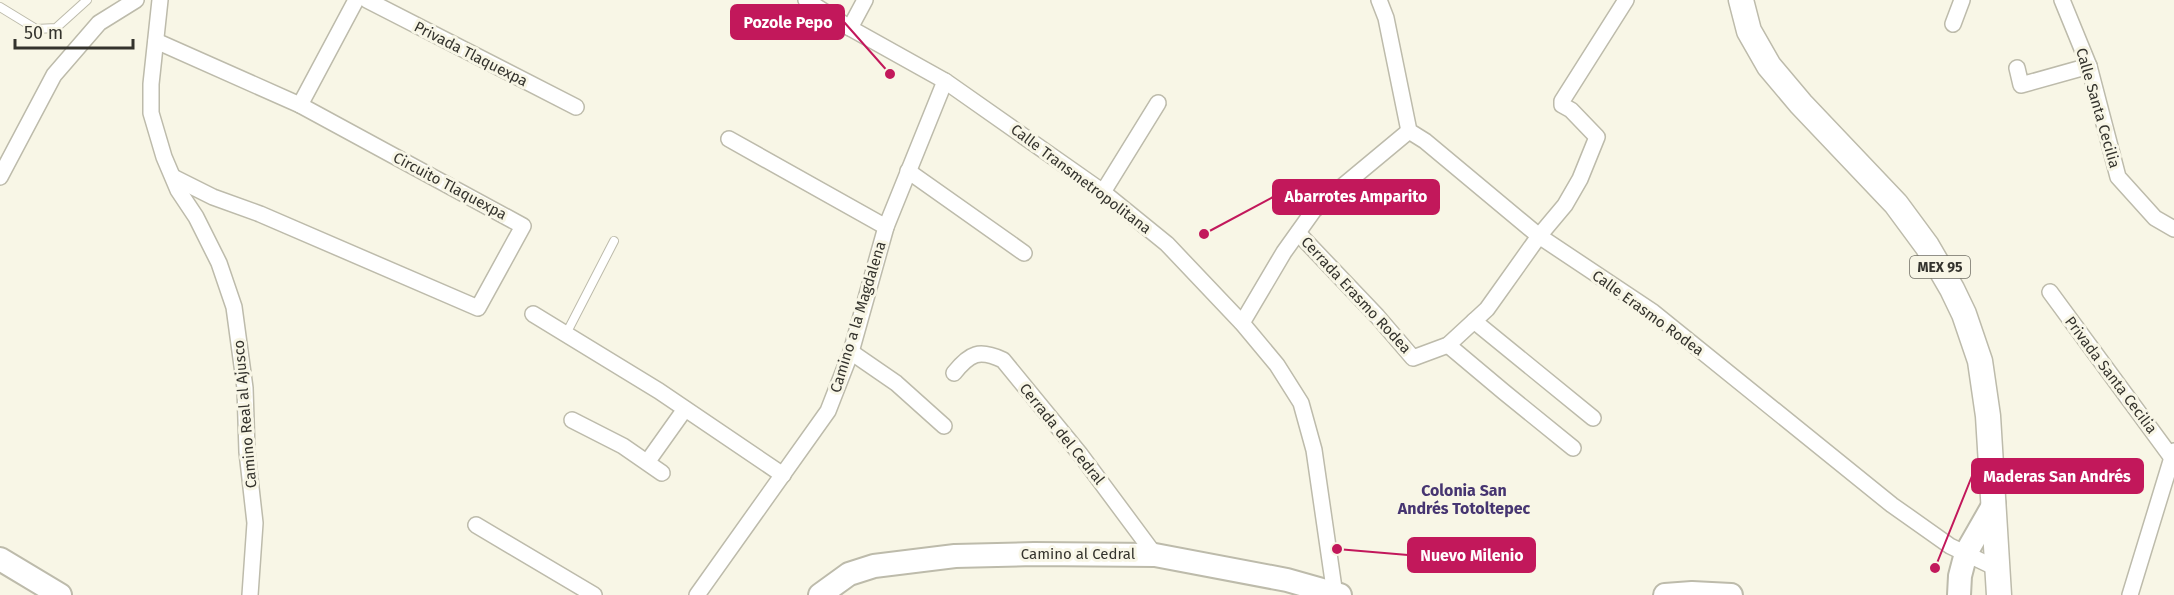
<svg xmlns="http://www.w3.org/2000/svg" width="2174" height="595" font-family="'Fira Sans',sans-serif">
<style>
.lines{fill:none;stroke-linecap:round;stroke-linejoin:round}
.lane-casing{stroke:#bdbbab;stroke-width:10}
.street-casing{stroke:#bdbbab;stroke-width:18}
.secondary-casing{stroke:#bdbbab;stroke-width:26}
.primary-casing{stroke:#bdbbab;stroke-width:27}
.lane{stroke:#fff;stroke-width:8}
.street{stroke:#fff;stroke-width:15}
.secondary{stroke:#fff;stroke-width:22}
.primary{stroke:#fff;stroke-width:24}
.labels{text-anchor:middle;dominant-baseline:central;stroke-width:6;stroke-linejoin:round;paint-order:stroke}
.shield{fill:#f8f6e6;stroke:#6f6e64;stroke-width:1.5}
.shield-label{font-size:14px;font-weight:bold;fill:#34332d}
.street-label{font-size:15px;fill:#34332d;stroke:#f8f6e6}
.neighbourhood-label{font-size:16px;font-weight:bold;fill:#463571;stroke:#f8f6e6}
.leader{fill:none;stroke:#c2185b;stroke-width:2}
.callout-dot{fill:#c2185b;stroke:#f8f6e6;stroke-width:2}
.callout{fill:#c2185b;stroke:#c2185b;stroke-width:2}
.callout-label{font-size:16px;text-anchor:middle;font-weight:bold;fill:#fff}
</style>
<rect width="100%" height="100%" fill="#f8f6e6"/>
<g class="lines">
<defs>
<g id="lane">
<polyline points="0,7 36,29 56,28 87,0"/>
<polyline points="566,334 614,241"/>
</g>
<g id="street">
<polyline points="160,0 151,84 151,113 164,157 178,190 196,217 219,263 234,307 245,388 247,452 255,523 250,595"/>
<polyline points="367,0 576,107"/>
<polyline points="806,0 850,28 945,81 1103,192 1167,244 1242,323 1277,365 1301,403 1314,450 1335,595"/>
<polyline points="1379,0 1386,18 1409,131 1425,141 1539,236 1653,312 1892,505 1950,546 1998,569"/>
<polyline points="2062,0 2089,66 2118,177 2155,218 2174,229"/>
<polyline points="1953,24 1962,0"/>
<polyline points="850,28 865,0"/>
<polyline points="156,41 300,105 523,226 478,308 260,214 213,197 173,177"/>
<polyline points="2017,68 2021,85 2089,66"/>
<polyline points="300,105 356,0"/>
<polyline points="729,139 886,227"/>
<polyline points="908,171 1024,253"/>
<polyline points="0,177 54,75 99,23 136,0"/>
<polyline points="1103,192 1158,103"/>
<polyline points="1298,233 1377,316 1413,358 1448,345 1487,309 1539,236 1565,205 1580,179 1597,137 1571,110 1562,105 1562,101 1626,0"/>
<polyline points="2050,292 2172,458"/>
<polyline points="533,314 659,391 783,475"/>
<polyline points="1474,321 1593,418"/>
<polyline points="1242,323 1284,252 1314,210 1409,131"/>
<polyline points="1448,345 1504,392 1573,448"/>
<polyline points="851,352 896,383 944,426"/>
<path d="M954,373C970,353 979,349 1003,360L1080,454L1155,555"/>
<polyline points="572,420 623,446 662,473"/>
<polyline points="648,461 685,409"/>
<polyline points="476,525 594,595"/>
<polyline points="697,595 828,411 851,352 886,227 945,81"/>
<polyline points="2130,595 2174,451"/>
</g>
<g id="secondary">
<polyline points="0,559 60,595"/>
<polyline points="820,595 849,574 874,566 955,556 1034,554 1155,555 1287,580 1340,595"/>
<polyline points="1665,595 1692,593 1731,595"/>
<polyline points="1959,595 1960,576 1966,553 1994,504"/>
</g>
<polyline id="primary" points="1741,0 1749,31 1769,66 1801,104 1896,204 1927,246 1952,289 1964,314 1980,361 1988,416 1999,595"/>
</defs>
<use href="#lane" class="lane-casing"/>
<use href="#street" class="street-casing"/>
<use href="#secondary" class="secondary-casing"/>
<use href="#primary" class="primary-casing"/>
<use href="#lane" class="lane"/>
<use href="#street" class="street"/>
<use href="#secondary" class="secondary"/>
<use href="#primary" class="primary"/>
</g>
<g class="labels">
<rect class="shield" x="1910" y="256" width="60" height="22" rx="4.5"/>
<g class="shield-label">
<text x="1940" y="267">MEX 95</text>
</g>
<g class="street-label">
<text transform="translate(471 54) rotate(27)">Privada Tlaquexpa</text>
<text transform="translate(2098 108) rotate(74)">Calle Santa Cecilia</text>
<text transform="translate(1081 179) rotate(37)">Calle Transmetropolitana</text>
<text transform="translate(450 186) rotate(28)">Circuito Tlaquexpa</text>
<text transform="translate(1356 295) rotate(47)">Cerrada Erasmo Rodea</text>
<text transform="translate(1648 313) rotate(36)">Calle Erasmo Rodea</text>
<text transform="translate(858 317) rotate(-73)">Camino a la Magdalena</text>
<text transform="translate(2111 375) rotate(53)">Privada Santa Cecilia</text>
<text transform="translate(245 414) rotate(-95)">Camino Real al Ajusco</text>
<text transform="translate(1062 434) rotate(51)">Cerrada del Cedral</text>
<text x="1078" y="554">Camino al Cedral</text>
</g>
<g class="neighbourhood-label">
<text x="1464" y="490">Colonia San<tspan x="1464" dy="18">Andrés Totoltepec</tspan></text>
</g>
</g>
<path class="leader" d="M890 74L844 22M1204 234L1273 197M1935 568L1972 476M1337 549L1408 555"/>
<g class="callout-dot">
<circle cx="890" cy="74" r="6"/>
<circle cx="1204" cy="234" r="6"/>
<circle cx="1935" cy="568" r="6"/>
<circle cx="1337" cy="549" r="6"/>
</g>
<g class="callout">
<rect x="731" y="5" width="113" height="34" rx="6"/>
<rect x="1273" y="180" width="166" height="34" rx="6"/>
<rect x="1972" y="459" width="171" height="34" rx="6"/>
<rect x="1408" y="538" width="127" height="34" rx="6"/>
</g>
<g class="callout-label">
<text x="788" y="28">Pozole Pepo</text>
<text x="1356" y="202">Abarrotes Amparito</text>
<text x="2057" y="482">Maderas San Andrés</text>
<text x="1472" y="561">Nuevo Milenio</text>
</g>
<path d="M15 39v9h118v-9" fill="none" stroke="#34332d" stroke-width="3"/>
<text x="24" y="39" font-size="18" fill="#34332d" stroke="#f8f6e6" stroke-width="4.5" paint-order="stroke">50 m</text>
</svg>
